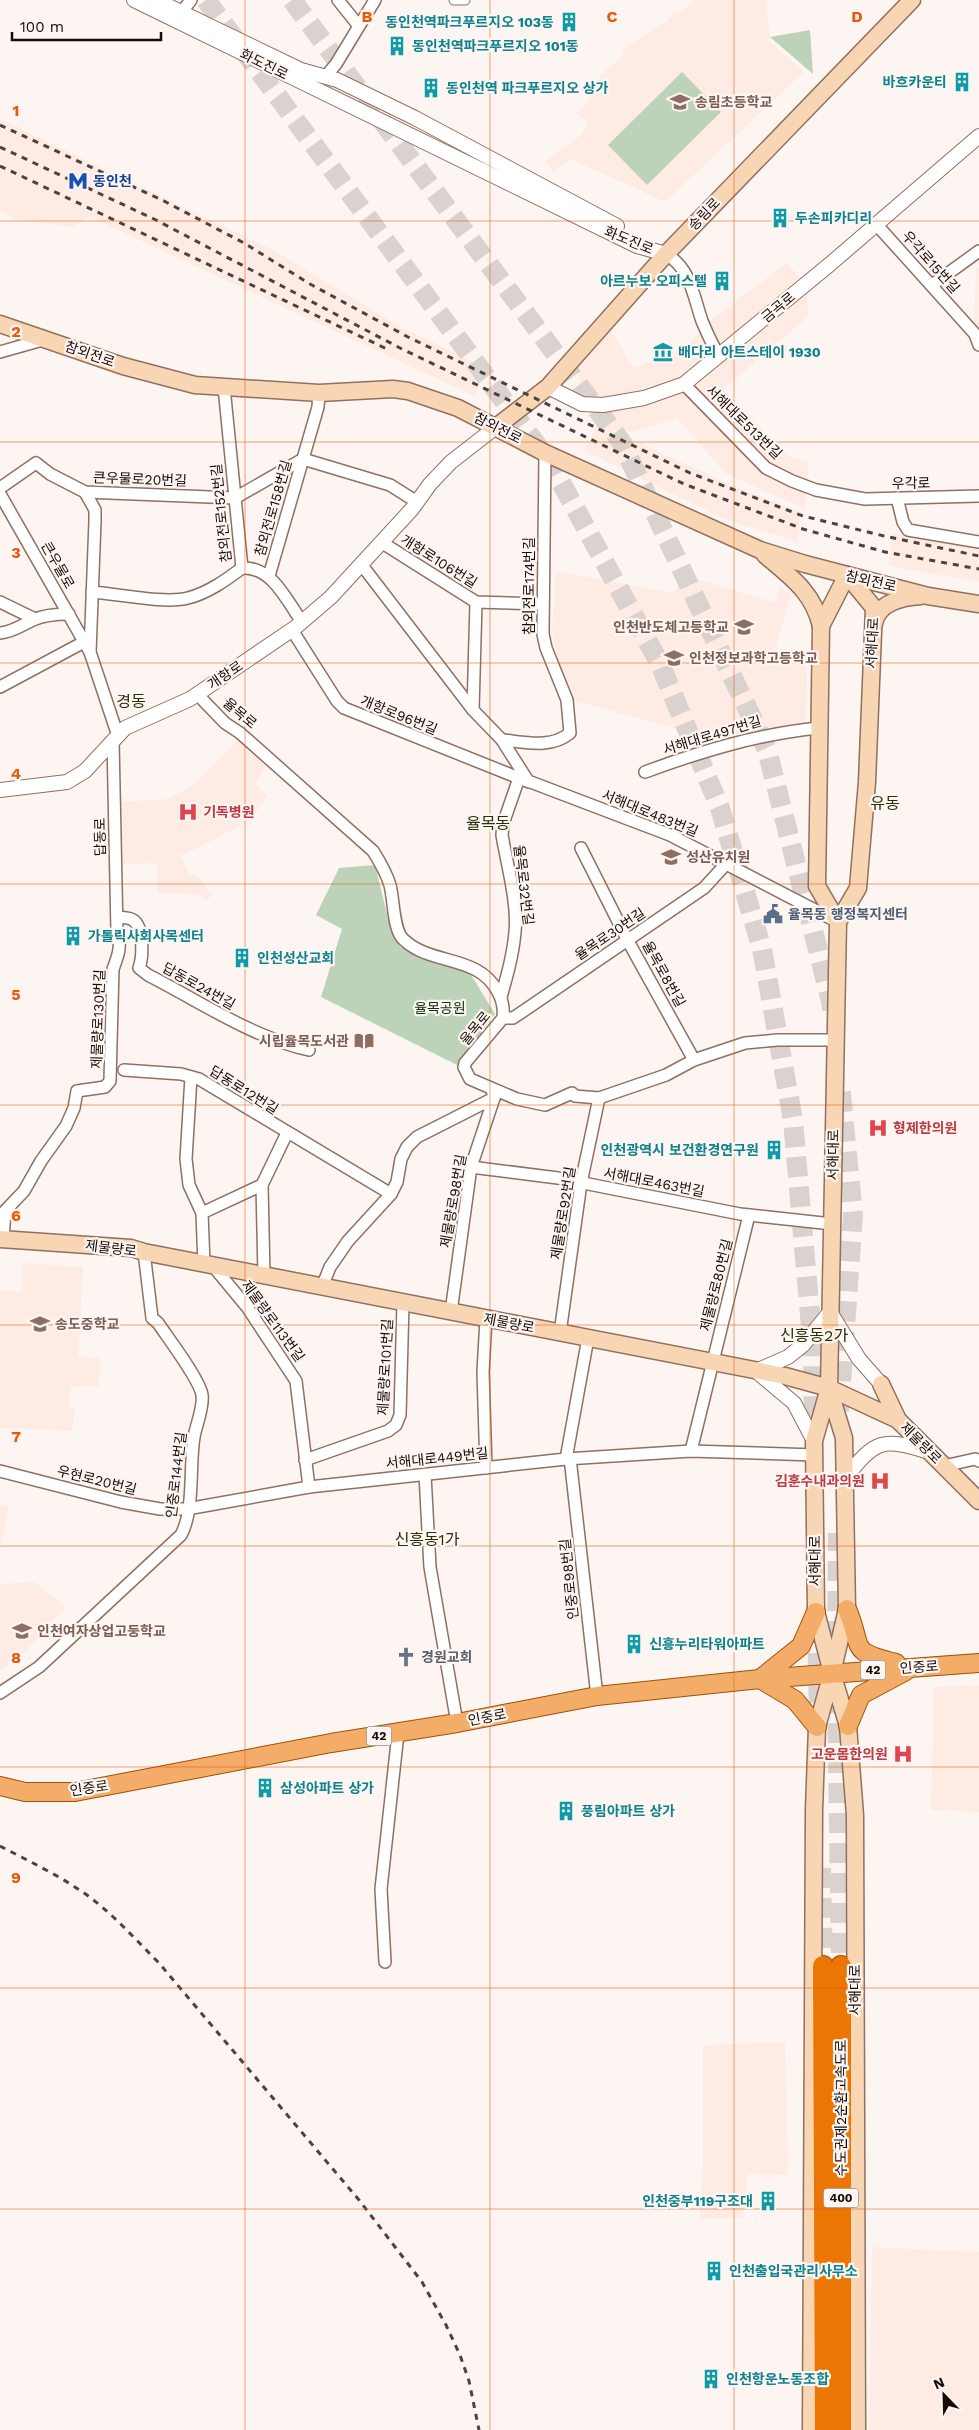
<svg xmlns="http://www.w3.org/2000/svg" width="979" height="2430" font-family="'Work Sans','Noto Sans KR',sans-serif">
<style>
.built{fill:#feece4}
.green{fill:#bcd3b9}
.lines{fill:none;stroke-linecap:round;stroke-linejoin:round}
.motorway-tunnel{stroke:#dad2cf;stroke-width:20;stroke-dasharray:20 10;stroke-linecap:butt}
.pedestrian-casing{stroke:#8f7061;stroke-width:11}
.minor-casing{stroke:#8f7061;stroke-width:14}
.tertiary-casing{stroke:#8f7061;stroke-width:16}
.secondary-casing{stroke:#8f7061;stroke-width:19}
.primary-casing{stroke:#a05104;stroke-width:20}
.motorway-casing{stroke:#a05104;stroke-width:22}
.pedestrian{stroke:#fff;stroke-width:9}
.minor{stroke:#fff;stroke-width:11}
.tertiary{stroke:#fff;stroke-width:14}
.secondary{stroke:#f9d6b3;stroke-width:16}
.primary{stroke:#f3ad68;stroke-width:18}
.motorway{stroke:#eb7603;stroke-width:20}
.rail{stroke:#4c423e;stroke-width:3;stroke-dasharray:6 6;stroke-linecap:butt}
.grid{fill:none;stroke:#e8590c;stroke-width:1;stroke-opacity:0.55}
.labels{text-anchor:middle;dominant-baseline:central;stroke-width:4.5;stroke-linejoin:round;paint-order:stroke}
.shield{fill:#fdf5f2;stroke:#5b514d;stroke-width:1}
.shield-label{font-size:12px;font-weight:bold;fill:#160b06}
.culture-label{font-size:14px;font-weight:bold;fill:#0d838f;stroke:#fdf5f2;text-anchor:start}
.street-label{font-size:14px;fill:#160b06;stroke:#fdf5f2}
.education-label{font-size:14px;font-weight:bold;fill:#785e54;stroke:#fdf5f2;text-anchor:start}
.transit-label{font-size:14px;font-weight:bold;fill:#164399;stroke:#fdf5f2;text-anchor:start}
.health-label{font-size:14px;font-weight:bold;fill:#be3a42;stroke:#fdf5f2;text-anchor:start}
.service-label{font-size:14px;font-weight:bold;fill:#4e5e75;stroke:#fdf5f2;text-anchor:start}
.park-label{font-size:14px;fill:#0e320b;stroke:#fdf5f2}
.worship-label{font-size:14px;font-weight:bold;fill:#5b616d;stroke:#fdf5f2;text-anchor:start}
.quarter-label{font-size:16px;fill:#273009;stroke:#fdf5f2}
.grid-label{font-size:16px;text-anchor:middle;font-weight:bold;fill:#e8590c;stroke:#fdf5f2;stroke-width:4.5;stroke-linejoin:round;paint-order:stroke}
</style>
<rect width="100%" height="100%" fill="#fdf5f2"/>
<g class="built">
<polygon points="694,0 766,0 770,37 767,40 804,72 665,202 571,159 554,172 545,162 582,134 588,123 577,113 598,90 601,74 626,53 621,50 667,21 673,12 679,13"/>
<polygon points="0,119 275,251 399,326 489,369 474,396 90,217 72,227 13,218 0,211"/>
<polygon points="787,263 806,284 809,316 723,389 789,457 809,462 805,509 725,473 677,418 632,432 610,429 731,485 801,512 797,542 722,518 585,451 598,424 604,427 607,407 589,406 576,370 611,331 634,368 685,347 715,317"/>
<polygon points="976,268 979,268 979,329 974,322"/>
<polygon points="893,533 979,548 979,582 888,566"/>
<polygon points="556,571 674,593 685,575 776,603 779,586 791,595 775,650 807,667 806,721 715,739 565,698 552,632"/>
<polygon points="238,739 266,766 255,784 268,796 248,822 181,856 188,873 199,877 212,895 206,901 199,895 157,892 157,863 121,864 119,802 168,799 196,783"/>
<polygon points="23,1263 83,1267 78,1356 101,1358 98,1387 71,1386 69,1407 75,1408 72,1431 0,1428 0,1290 22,1292"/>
<polygon points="0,1505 9,1507 0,1550"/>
<polygon points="35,1582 66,1607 22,1654 0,1671 0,1584"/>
<polygon points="979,1685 979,1812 931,1810 934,1687"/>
<polygon points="785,2042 788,2175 748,2174 743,2217 700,2219 703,2163 703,2045"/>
<polygon points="872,2247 979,2252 979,2430 869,2430"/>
</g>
<g class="green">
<polygon points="810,30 813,74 770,37"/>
<polygon points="682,72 721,112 647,185 608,145"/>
<polygon points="375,865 391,930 400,947 470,973 495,1014 457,1065 321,997 342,929 316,915 339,868"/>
</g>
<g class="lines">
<g class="motorway-tunnel">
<polyline points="206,0 551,464 660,664 720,808 762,949 793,1120 813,1350 814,1439"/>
<polyline points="292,0 622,443 767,750 831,1001 833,1018"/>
<polyline points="839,1411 853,1215 840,1084"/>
<polyline points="817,1623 819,1719"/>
<polyline points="837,1641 838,1533"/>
<polyline points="837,1693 841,1966"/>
<polyline points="821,1868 823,1966"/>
</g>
<defs>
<polyline id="pedestrian" points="454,0 465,0"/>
<g id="minor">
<polyline points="338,0 358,25"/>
<polyline points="176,19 191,0"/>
<polyline points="325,77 336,64 375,0"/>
<polyline points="876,224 975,334 979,345"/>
<path d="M666,254C691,269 693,295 702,321C707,333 712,344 719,356"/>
<polyline points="932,285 979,251"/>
<polyline points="0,352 46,339"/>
<polyline points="684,384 766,468 792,481 816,490 865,499 979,496"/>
<polyline points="224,387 242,568"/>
<polyline points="0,488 36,463 50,474 85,492 235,498"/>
<polyline points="85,492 95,510 95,521 90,652"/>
<polyline points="0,494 90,652 118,736"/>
<polyline points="235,498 303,459 390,485 417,502"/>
<polyline points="897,498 903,522 908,530 979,542"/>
<polyline points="381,542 476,602 542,604"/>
<polyline points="361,564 473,710 502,740 528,781 670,835 838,922"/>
<path d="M242,568C272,566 287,601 302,622"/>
<polyline points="269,576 318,407 319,393"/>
<path d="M92,592C118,594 166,604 188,598C208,593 226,580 242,568"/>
<polyline points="0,602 35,619"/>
<polyline points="292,630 337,701 344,708 529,782"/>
<path d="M0,633C13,632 22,625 33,620C44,615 57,614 69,614"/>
<polyline points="0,687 84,642"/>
<path d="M197,694L225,723L240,733L373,851C380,862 386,872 390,885C394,900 393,931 404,940C432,966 478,954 498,992C503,1001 504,1009 503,1018L465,1063L464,1067L470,1079L517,1099L545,1105L572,1093L575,1096L599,1098L666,1075L694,1060L745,1043L777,1040H835"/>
<polyline points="473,710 476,602"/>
<path d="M502,740C525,742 551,749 570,733L567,700L546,648L543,634L545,453"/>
<path d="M645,772C702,751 758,734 819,728"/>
<polyline points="581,848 628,941 694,1060"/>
<path d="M117,917C122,918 128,917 133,920C144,927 143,957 139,968L148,975C201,1002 251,1037 309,1050"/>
<path d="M501,997C507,976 513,955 515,932C518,903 507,865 502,835L503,824L519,778"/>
<polyline points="503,1018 513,1018 519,1014 704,888 726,864"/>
<polyline points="124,1070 181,1074 199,1079 391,1194"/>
<polyline points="191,1077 186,1159 189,1185 202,1213 262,1185"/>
<polyline points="471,1167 558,1178 740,1214 832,1224"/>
<polyline points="202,1213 204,1264"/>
<path d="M3,1239L5,1211L24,1191L41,1161L66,1126L74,1108L77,1091L105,1087L110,1081L113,969C118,956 122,946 117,932L113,741"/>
<polyline points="213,1266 247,1307 296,1381 309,1487"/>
<polyline points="264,1276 262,1185 287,1133"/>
<polyline points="322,1287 330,1267 348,1241 391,1194 397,1182 401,1159 407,1147 417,1137 494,1098 492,1089"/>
<polyline points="451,1312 471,1167 494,1098"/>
<polyline points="560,1333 581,1183 599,1098"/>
<polyline points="691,1451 749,1215"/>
<polyline points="570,1458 597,1696"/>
<polyline points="566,1459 588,1338"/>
<polyline points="305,1460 388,1431 396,1425 400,1415 403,1303"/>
<polyline points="944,1466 975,1459 979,1461"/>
<polyline points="486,1468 483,1372 486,1319"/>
<polyline points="0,1471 121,1502 160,1509 187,1509 309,1487 566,1459 691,1451 815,1455"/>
<polyline points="425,1475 430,1567 457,1723"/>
<path d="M0,1693L39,1667L181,1535C195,1509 189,1466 194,1437C196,1425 204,1407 202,1395C200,1380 168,1338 158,1323L152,1318L144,1252"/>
<polyline points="385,1962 381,1889 398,1733"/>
</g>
<g id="tertiary">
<polyline points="134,0 637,246 666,254"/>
<polyline points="156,0 301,70 337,80 415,118 617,226"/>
<polyline points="548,387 582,404 603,405 644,398 684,384 829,265 979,136"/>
<polyline points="0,790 67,782 85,771 125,728 190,699 296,627 331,597 412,509 430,484 451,462 496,427"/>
<polyline points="814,1441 794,1403 756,1371 788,1357 803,1345 830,1312 859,1359 881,1384"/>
<path d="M845,1478C876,1440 881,1437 929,1452"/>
</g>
<g id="secondary">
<polyline points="0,324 123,366 195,385 319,393 393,389 408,391 458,408 545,453 760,550 805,564 928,596 979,604"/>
<polyline points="496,427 548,387 666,254 912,0"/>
<path d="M765,555C791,577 813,592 821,626"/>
<path d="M874,624C877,603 902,597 921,596"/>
<polyline points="838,922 817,886 821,626 847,575"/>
<polyline points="0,1239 131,1248 144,1252 785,1376 829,1388 898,1420 979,1501"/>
<polyline points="881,1384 898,1420"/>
<polyline points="829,1389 844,1438 847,1609 832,1673 848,1726 855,1815 857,2430"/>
<polyline points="811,2430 814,1810 817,1727 832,1673 816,1612 814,1441 829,1388 838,922 858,888 867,782 874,608 847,575"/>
</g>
<g id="primary">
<path d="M847,1609C864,1649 847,1651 896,1663"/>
<polyline points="760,1679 801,1646 816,1612"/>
<polyline points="760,1679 795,1700 817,1727"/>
<polyline points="848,1726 861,1695 906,1671"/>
<polyline points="0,1786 25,1792 75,1792 331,1743 457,1723 597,1696 760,1679 979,1663"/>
</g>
<g id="motorway">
<polyline points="823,1966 825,2430"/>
<polyline points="841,2430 841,1966"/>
</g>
</defs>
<use href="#pedestrian" class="pedestrian-casing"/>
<use href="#minor" class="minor-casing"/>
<use href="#tertiary" class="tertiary-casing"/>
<use href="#secondary" class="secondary-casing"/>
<use href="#primary" class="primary-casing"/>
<use href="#motorway" class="motorway-casing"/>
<use href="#pedestrian" class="pedestrian"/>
<use href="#minor" class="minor"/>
<use href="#tertiary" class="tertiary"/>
<use href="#secondary" class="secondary"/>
<use href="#primary" class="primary"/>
<use href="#motorway" class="motorway"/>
<g class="rail">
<polyline points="0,125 162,200 244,243 310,284 408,337 690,473 803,516 884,536 979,556"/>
<polyline points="0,147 154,219 402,349 684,484 803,529 885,552 979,569"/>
<polyline points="0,166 387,349"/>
<path d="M0,1846C34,1864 72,1881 102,1907C122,1924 140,1944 159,1963L359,2200L422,2282L446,2325L460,2355L469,2381L479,2430"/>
</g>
</g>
<path class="grid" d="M245,0V2430M490,0V2430M734,0V2430M0,221H979M0,442H979M0,663H979M0,884H979M0,1105H979M0,1325H979M0,1546H979M0,1767H979M0,1988H979M0,2209H979"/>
<defs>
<symbol id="building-bare" viewBox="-9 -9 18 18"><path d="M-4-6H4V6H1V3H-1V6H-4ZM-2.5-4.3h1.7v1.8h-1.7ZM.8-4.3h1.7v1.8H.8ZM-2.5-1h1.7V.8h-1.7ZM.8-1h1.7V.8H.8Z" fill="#0f9aa8" stroke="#fdf5f2" stroke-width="2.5" paint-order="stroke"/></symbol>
<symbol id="school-bare" viewBox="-9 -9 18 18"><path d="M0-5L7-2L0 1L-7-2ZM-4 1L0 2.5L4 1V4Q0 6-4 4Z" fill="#8d6e63" stroke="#fdf5f2" stroke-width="2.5" paint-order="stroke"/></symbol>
<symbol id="metro-bare" viewBox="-9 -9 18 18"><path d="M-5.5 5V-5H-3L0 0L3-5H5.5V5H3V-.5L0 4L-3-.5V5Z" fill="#1a4fb4" stroke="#fdf5f2" stroke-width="2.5" paint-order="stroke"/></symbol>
<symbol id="museum-bare" viewBox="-9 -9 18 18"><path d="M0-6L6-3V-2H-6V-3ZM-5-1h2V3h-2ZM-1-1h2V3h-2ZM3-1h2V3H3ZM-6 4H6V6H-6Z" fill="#0f9aa8" stroke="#fdf5f2" stroke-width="2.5" paint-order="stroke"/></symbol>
<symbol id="hospital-bare" viewBox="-9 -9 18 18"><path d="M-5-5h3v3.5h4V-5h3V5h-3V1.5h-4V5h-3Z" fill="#e0444e" stroke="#fdf5f2" stroke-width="2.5" paint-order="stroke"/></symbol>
<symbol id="civic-bare" viewBox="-9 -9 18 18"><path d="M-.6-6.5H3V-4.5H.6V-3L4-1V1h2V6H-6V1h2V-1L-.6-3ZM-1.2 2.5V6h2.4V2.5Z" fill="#5c6f8a" stroke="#fdf5f2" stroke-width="2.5" paint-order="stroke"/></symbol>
<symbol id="library-bare" viewBox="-9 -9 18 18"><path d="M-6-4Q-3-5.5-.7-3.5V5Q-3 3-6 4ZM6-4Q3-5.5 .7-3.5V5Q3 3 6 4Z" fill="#8d6e63" stroke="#fdf5f2" stroke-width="2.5" paint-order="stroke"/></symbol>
<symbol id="church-bare" viewBox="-9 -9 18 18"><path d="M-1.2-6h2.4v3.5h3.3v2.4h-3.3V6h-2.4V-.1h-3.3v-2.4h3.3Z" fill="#6b7280" stroke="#fdf5f2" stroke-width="2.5" paint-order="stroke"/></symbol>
</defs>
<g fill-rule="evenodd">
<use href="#building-bare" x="555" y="8" width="28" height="28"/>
<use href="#building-bare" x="383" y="32" width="28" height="28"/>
<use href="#building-bare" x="948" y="68" width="28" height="28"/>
<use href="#building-bare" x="417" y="74" width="28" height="28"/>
<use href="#school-bare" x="666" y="88" width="28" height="28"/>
<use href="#metro-bare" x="64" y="167" width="28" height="28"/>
<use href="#building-bare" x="766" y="204" width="28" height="28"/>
<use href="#building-bare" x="708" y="267" width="28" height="28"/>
<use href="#museum-bare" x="649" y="338" width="28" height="28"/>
<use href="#school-bare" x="730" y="613" width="28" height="28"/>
<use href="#school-bare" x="660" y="644" width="28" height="28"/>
<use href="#hospital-bare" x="174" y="798" width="28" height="28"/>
<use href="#school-bare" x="657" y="843" width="28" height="28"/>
<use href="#civic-bare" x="759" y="900" width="28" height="28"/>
<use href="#building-bare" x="59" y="922" width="28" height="28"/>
<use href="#building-bare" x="228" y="944" width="28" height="28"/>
<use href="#library-bare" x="350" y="1027" width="28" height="28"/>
<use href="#hospital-bare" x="864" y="1114" width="28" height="28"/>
<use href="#building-bare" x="760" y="1136" width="28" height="28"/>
<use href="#school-bare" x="26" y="1310" width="28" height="28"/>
<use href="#hospital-bare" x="866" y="1467" width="28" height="28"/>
<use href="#school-bare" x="8" y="1617" width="28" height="28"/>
<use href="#building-bare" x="620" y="1630" width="28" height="28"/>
<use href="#church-bare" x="392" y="1643" width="28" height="28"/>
<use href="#hospital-bare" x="889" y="1740" width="28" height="28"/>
<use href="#building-bare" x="251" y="1774" width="28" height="28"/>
<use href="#building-bare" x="552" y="1797" width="28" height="28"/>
<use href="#building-bare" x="754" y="2187" width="28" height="28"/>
<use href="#building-bare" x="700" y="2257" width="28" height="28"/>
<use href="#building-bare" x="697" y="2365" width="28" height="28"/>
</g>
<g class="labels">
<g class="shield">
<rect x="860.5" y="1660.5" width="25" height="19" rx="4"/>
<rect x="366.5" y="1726.5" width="25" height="19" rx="4"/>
<rect x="823.5" y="2188.5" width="35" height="19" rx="4"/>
</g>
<g class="shield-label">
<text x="873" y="1670">42</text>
<text x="379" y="1736">42</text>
<text x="841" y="2198">400</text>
</g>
<g class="culture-label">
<text x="554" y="22" text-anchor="end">동인천역파크푸르지오 103동</text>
<text x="412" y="46">동인천역파크푸르지오 101동</text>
<text x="947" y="82" text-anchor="end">바흐카운티</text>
<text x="446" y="88">동인천역 파크푸르지오 상가</text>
<text x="795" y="218">두손피카디리</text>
<text x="707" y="281" text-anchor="end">아르누보 오피스텔</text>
<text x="678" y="352">배다리 아트스테이 1930</text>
<text x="88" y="936">가톨릭사회사목센터</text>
<text x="257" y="958">인천성산교회</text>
<text x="759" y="1150" text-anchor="end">인천광역시 보건환경연구원</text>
<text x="649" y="1644">신흥누리타워아파트</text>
<text x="280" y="1788">삼성아파트 상가</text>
<text x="581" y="1811">풍림아파트 상가</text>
<text x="753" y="2201" text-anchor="end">인천중부119구조대</text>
<text x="729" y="2271">인천출입국관리사무소</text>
<text x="726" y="2379">인천항운노동조합</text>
</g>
<g class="street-label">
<text transform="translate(264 64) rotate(26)">화도진로</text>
<text transform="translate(704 214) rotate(-46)">송림로</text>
<text transform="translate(629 240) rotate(22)">화도진로</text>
<text transform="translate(931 262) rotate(48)">우각로15번길</text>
<text transform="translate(778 307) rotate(-40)">금곡로</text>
<text transform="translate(90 354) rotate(19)">참외전로</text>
<text transform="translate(744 422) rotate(44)">서해대로513번길</text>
<text transform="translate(498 428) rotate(27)">참외전로</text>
<text transform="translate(140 479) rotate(2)">큰우물로20번길</text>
<text transform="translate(911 483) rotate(-1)">우각로</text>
<text transform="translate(273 508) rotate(-74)">참외전로158번길</text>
<text transform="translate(221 513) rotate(-96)">참외전로152번길</text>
<text transform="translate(439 561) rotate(32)">개항로106번길</text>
<text transform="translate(58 565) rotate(60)">큰우물로</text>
<text transform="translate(871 581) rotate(13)">참외전로</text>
<text transform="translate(529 586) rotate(-90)">참외전로174번길</text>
<text transform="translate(872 643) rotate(-87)">서해대로</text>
<text transform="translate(225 675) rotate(-34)">개항로</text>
<text transform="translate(240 713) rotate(40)">율목로</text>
<text transform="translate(399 715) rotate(22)">개항로96번길</text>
<text transform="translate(712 735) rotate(-17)">서해대로497번길</text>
<text transform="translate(650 813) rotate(22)">서해대로483번길</text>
<text transform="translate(100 837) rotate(-91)">답동로</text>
<text transform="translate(524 885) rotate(83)">율목로32번길</text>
<text transform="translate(610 934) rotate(-34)">율목로30번길</text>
<text transform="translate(664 974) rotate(61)">율목로8번길</text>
<text transform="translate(199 986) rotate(29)">답동로24번길</text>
<text transform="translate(98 1019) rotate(-88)">제물량로130번길</text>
<text transform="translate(475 1028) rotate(-51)">율목로</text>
<text transform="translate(244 1090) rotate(32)">답동로12번길</text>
<text transform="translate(833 1155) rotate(-89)">서해대로</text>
<text transform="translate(654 1182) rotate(11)">서해대로463번길</text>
<text transform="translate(453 1201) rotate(-80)">제물량로98번길</text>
<text transform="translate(563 1213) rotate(-81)">제물량로92번길</text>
<text transform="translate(111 1248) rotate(7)">제물량로</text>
<text transform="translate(716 1285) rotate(-76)">제물량로80번길</text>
<text transform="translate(273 1321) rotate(54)">제물량로113번길</text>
<text transform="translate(509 1323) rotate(11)">제물량로</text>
<text transform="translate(385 1367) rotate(-87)">제물량로101번길</text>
<text transform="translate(921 1443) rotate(45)">제물량로</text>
<text transform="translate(437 1458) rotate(-6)">서해대로449번길</text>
<text transform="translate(176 1475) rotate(-83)">인중로144번길</text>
<text transform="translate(97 1480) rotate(14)">우현로20번길</text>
<text transform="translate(815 1561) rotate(-90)">서해대로</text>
<text transform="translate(569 1579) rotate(-96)">인중로98번길</text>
<text transform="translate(919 1667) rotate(-4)">인중로</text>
<text transform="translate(487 1717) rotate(-11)">인중로</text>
<text transform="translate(89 1788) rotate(-8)">인중로</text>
<text transform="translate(855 1990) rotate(-90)">서해대로</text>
<text transform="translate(841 2108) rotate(-90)">수도권제2순환고속도로</text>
</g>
<g class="education-label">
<text x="695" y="102">송림초등학교</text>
<text x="729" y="627" text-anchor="end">인천반도체고등학교</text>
<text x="689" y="658">인천정보과학고등학교</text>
<text x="686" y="857">성산유치원</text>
<text x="349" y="1041" text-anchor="end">시립율목도서관</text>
<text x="55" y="1324">송도중학교</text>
<text x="37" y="1631">인천여자상업고둥학교</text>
</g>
<g class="transit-label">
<text x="93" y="181">동인천</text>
</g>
<g class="health-label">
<text x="203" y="812">기독병원</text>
<text x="893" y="1128">형제한의원</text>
<text x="865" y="1481" text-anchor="end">김훈수내과의원</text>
<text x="888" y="1754" text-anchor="end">고운몸한의원</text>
</g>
<g class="service-label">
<text x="788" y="914">율목동 행정복지센터</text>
</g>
<g class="park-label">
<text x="440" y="1008">율목공원</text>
</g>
<g class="worship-label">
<text x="421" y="1657">경원교회</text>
</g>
<g class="quarter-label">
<text x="131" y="701">경동</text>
<text x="885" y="803">유동</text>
<text x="488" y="823">율목동</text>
<text x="814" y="1335">신흥동2가</text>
<text x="427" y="1539">신흥동1가</text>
</g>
</g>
<g class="grid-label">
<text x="367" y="22">B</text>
<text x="612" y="22">C</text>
<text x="857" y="22">D</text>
<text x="16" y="116">1</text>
<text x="16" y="337">2</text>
<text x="16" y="558">3</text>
<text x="16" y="779">4</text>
<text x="16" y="1000">5</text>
<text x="16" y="1221">6</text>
<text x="16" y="1442">7</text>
<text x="16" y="1663">8</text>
<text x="16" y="1883">9</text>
</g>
<g transform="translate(944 2395) rotate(337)" stroke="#fdf5f2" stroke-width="4" paint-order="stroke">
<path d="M0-4L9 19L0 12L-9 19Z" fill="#160b06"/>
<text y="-8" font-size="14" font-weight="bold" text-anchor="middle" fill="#160b06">N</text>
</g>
<path d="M12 32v8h149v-8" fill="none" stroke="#160b06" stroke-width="2.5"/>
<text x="20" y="32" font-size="15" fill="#160b06" stroke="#fdf5f2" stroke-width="4" paint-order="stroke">100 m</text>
</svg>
